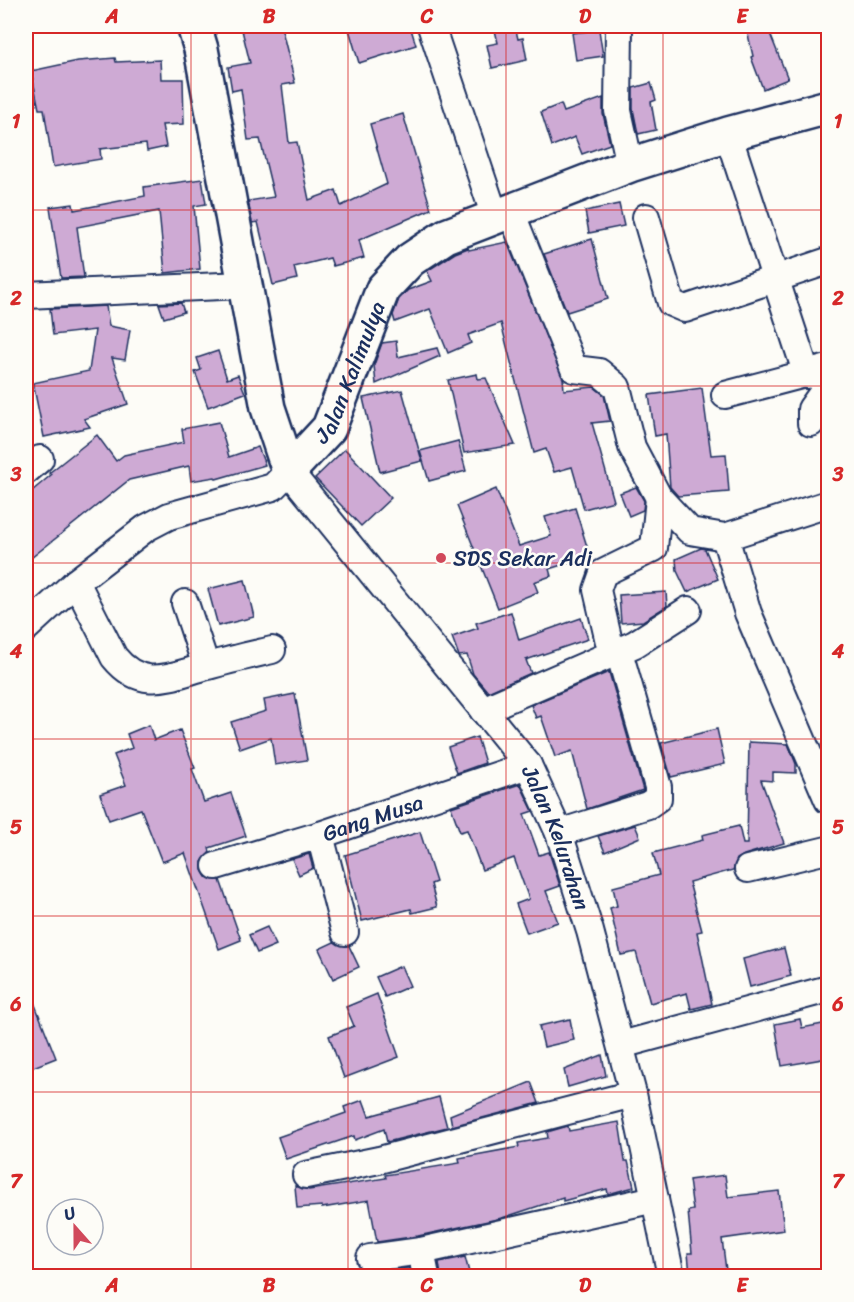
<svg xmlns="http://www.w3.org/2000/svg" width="854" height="1302" font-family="Sriracha,sans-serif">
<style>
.building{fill:#ceaad4;stroke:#1b2f5e;stroke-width:1.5}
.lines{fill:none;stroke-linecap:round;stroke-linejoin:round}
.street-casing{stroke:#1b2f5e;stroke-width:30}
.secondary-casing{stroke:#1b2f5e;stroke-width:38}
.street{stroke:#fdfcf7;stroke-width:26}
.secondary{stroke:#fdfcf7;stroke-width:33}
.grid{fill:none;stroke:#d62828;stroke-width:1.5;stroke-opacity:0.55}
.poi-dot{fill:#d1495b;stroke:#fdfcf7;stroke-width:2}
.labels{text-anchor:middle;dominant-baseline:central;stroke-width:5;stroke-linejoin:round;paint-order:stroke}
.street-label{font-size:22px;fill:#1b2f5e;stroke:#fdfcf7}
.poi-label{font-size:22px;fill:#1b2f5e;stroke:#fdfcf7;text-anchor:start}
.neatline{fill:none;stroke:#d62828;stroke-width:2}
.grid-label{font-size:20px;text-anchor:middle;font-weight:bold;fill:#d62828}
</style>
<rect width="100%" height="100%" fill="#fdfcf7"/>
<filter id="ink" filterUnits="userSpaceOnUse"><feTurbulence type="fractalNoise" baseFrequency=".0167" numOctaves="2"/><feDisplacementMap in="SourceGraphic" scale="12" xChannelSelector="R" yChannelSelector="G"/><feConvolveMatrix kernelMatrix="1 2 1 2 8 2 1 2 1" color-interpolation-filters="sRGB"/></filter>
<g filter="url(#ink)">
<g class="building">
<polygon points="241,26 281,26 295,83 282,85 289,143 297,142 309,200 336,190 341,206 387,184 370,124 403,114 431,209 359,240 364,258 333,266 330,258 294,267 297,279 273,285 258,222 252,223 248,201 274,197 260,139 248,140 241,89 232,91 228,67 250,63"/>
<polygon points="348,26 410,26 416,45 359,63"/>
<polygon points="494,26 515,26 518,39 523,38 527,60 492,68 487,45 498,43"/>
<polygon points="746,26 767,26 788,79 763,89 751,57 753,56"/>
<polygon points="599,30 603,56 576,60 572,33"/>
<polygon points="115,58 116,62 160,60 161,79 183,79 184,124 162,125 166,147 147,151 146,144 100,149 101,159 53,167 44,109 39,109 31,71 78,61"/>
<polygon points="651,83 656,100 651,102 656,130 638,134 633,109 633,88"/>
<polygon points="603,98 603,114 610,144 582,154 575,137 552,146 541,112 561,104 564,112"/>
<polygon points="202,179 206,204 194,206 200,269 165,273 159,211 77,227 84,277 61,278 50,207 73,204 74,210 145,196 144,187"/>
<polygon points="619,204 624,226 589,233 585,211"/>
<polygon points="592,239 608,299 567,312 544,254"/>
<polygon points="507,242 563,378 564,390 594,387 604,395 610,421 592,423 614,501 584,509 572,467 554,472 546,449 534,453 501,323 468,335 471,343 448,353 430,309 395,322 393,315 399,299 408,290 432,281 427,271 455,253 468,248 469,250"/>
<polygon points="181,303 184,312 164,318 159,304"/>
<polygon points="106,306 109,326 130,330 125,360 112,358 128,404 84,419 90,427 44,437 33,383 89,371 95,330 53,335 50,309"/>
<polygon points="396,341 398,357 437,348 440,356 376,384 374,365 382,343"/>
<polygon points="218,351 227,379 238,375 245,393 208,407 195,372 201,370 197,358"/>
<polygon points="477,374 478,379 486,378 515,445 464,453 448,380"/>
<polygon points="702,388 711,455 726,454 729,492 678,496 670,487 666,434 655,436 649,395"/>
<polygon points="402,390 422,461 380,472 363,398"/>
<polygon points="219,422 229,457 258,447 265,465 216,479 215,477 191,481 189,466 129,480 26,562 26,496 51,475 49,473 97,435 116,461 124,455 184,442 182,429"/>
<polygon points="458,441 466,471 429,481 420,451"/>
<polygon points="345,449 391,498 361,526 315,478"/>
<polygon points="636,487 644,501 643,510 629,516 620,493"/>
<polygon points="496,489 519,546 551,536 545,517 575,508 590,556 549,569 551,576 534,582 538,592 498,608 457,506"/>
<polygon points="701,548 705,549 718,579 687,592 677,571 676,559"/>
<polygon points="245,580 254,617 218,626 208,589"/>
<polygon points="666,592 667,606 643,621 621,623 619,595"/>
<polygon points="511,612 519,640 581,618 588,639 526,660 531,673 488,692 473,674 467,655 459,656 452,637 478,628 476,623"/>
<polygon points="609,672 643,790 587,809 572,751 555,757 541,716 536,718 531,705"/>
<polygon points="295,694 307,760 275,765 271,738 240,749 231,722 266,711 264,700"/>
<polygon points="149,725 154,740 180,730 195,768 192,769 204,802 231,793 246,836 209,848 210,852 202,862 202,870 206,877 220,880 241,940 219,949 185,853 162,862 141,809 109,820 100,794 126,785 114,755 132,748 127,734"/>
<polygon points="717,729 725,764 671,777 661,743"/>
<polygon points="477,737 485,763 457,773 448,747"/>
<polygon points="749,742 788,744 796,764 796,773 773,772 773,781 761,780 784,843 744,855 737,859 733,870 689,882 702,931 697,932 712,1004 691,1009 687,993 650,1003 636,952 621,955 610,908 617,906 613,887 659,875 653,853 703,840 702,835 739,826 743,844 747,844"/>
<polygon points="520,784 533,811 524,814 539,855 549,852 560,886 546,891 558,922 527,933 516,904 529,899 514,858 482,870 467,830 460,832 451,807"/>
<polygon points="635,825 640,837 605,852 598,836"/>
<polygon points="420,832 436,882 431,884 437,907 412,913 411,909 362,921 345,855"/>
<polygon points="309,854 313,868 299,875 292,859"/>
<polygon points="267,927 276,945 257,953 249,935"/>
<polygon points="334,942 349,946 359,967 333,979 319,949"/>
<polygon points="784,948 791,976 750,987 743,959"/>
<polygon points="401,966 410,986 385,997 376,977"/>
<polygon points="26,982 56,1058 26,1070"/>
<polygon points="377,994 399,1057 344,1078 329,1036 354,1026 346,1007"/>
<polygon points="570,1019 574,1040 544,1047 539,1026"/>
<polygon points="800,1019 802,1028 828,1023 828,1058 782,1066 775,1024"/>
<polygon points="602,1055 606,1076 568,1087 564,1070"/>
<polygon points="531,1082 539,1103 452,1126 450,1115"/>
<polygon points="439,1097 447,1127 387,1142 384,1129 355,1140 354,1136 286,1159 278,1137 346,1113 344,1107 363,1100 369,1116"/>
<polygon points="619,1122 625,1161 628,1161 634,1187 608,1194 607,1189 563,1201 563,1198 502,1218 418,1236 377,1242 369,1200 322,1208 322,1206 297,1208 295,1186 309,1190 386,1178 385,1175 460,1163 459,1158 519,1147 518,1143 548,1138 547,1132 568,1126 569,1131"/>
<polygon points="725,1175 728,1197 779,1191 784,1230 722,1239 726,1270 690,1275 688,1253 692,1253 688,1211 693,1210 689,1180"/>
<polygon points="465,1257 470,1276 441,1276 439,1262"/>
<polygon points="409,1268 411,1276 395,1276 394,1270"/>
</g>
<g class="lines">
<defs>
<g id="street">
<polyline points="431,26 495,217"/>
<polyline points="619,26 618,111 630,165"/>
<polyline points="728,134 807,375"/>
<polyline points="511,212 574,369 599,372 617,387 632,447 659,498 690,531 725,537 828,504"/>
<polyline points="646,217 671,303 685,309 828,261"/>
<polyline points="26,295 243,285"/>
<polyline points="725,395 828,368"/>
<polyline points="811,423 811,409 826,388 826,369"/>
<polyline points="26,471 40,459"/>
<polyline points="725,537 748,613 828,800"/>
<path d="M76,582L114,657C143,693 172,675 208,666C229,660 251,655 272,650"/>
<polyline points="185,603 206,666"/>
<path id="s1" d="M26,628L76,582L146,528L169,516L273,487L289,471L528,765L559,833L590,931L633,1094L671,1276"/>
<polyline points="612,655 597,590 603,573 654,548 659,498"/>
<polyline points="483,710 635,644 688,610"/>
<polyline points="559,833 648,805 658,798 658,787 619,652"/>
<polyline points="320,835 345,932"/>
<path id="s2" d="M216,866L320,835L528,765"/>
<polyline points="748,869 827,850"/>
<polyline points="621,1045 828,989"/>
<polyline points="306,1175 379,1160 633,1094"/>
<polyline points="421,1251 426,1276"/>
<polyline points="370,1258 421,1251 655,1199"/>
</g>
<g id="secondary">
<path id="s3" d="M194,26L201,49L268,408L289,471L329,428L383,289L410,260L446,236L630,165L728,134L828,107"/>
</g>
</defs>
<use href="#street" class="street-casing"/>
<use href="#secondary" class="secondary-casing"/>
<use href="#street" class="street"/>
<use href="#secondary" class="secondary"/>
</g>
</g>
<path class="grid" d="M191,26V1276M348,26V1276M506,26V1276M663,26V1276M26,210H828M26,386H828M26,563H828M26,739H828M26,916H828M26,1092H828"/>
<circle class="poi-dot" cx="441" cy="558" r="6"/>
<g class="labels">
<g class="street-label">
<text stroke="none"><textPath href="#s3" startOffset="574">Jalan Kalimulya</textPath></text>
<text stroke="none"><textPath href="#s2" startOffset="164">Gang Musa</textPath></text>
<text stroke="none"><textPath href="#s1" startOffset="770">Jalan Kelurahan</textPath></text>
</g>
<g class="poi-label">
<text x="453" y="558">SDS Sekar Adi</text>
</g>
</g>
<rect width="854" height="1302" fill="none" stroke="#fdfcf7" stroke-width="66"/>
<g transform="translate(75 1227) rotate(339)"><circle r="28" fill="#fdfcf7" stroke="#a3aaba" stroke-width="1.5"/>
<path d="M0-4.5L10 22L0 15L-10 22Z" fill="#d1495b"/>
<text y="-9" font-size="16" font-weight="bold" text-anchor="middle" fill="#1b2f5e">U</text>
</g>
<rect x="33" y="33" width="788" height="1236" class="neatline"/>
<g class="grid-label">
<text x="112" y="23">A</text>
<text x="269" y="23">B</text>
<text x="427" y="23">C</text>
<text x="585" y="23">D</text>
<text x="742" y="23">E</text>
<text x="16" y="128">1</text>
<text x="838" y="128">1</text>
<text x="16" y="305">2</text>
<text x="838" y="305">2</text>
<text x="16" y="481">3</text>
<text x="838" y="481">3</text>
<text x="16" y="658">4</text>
<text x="838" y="658">4</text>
<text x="16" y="834">5</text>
<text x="838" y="834">5</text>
<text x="16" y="1011">6</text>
<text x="838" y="1011">6</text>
<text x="16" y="1188">7</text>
<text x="838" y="1188">7</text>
<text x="112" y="1292">A</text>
<text x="269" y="1292">B</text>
<text x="427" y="1292">C</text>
<text x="585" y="1292">D</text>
<text x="742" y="1292">E</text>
</g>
</svg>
